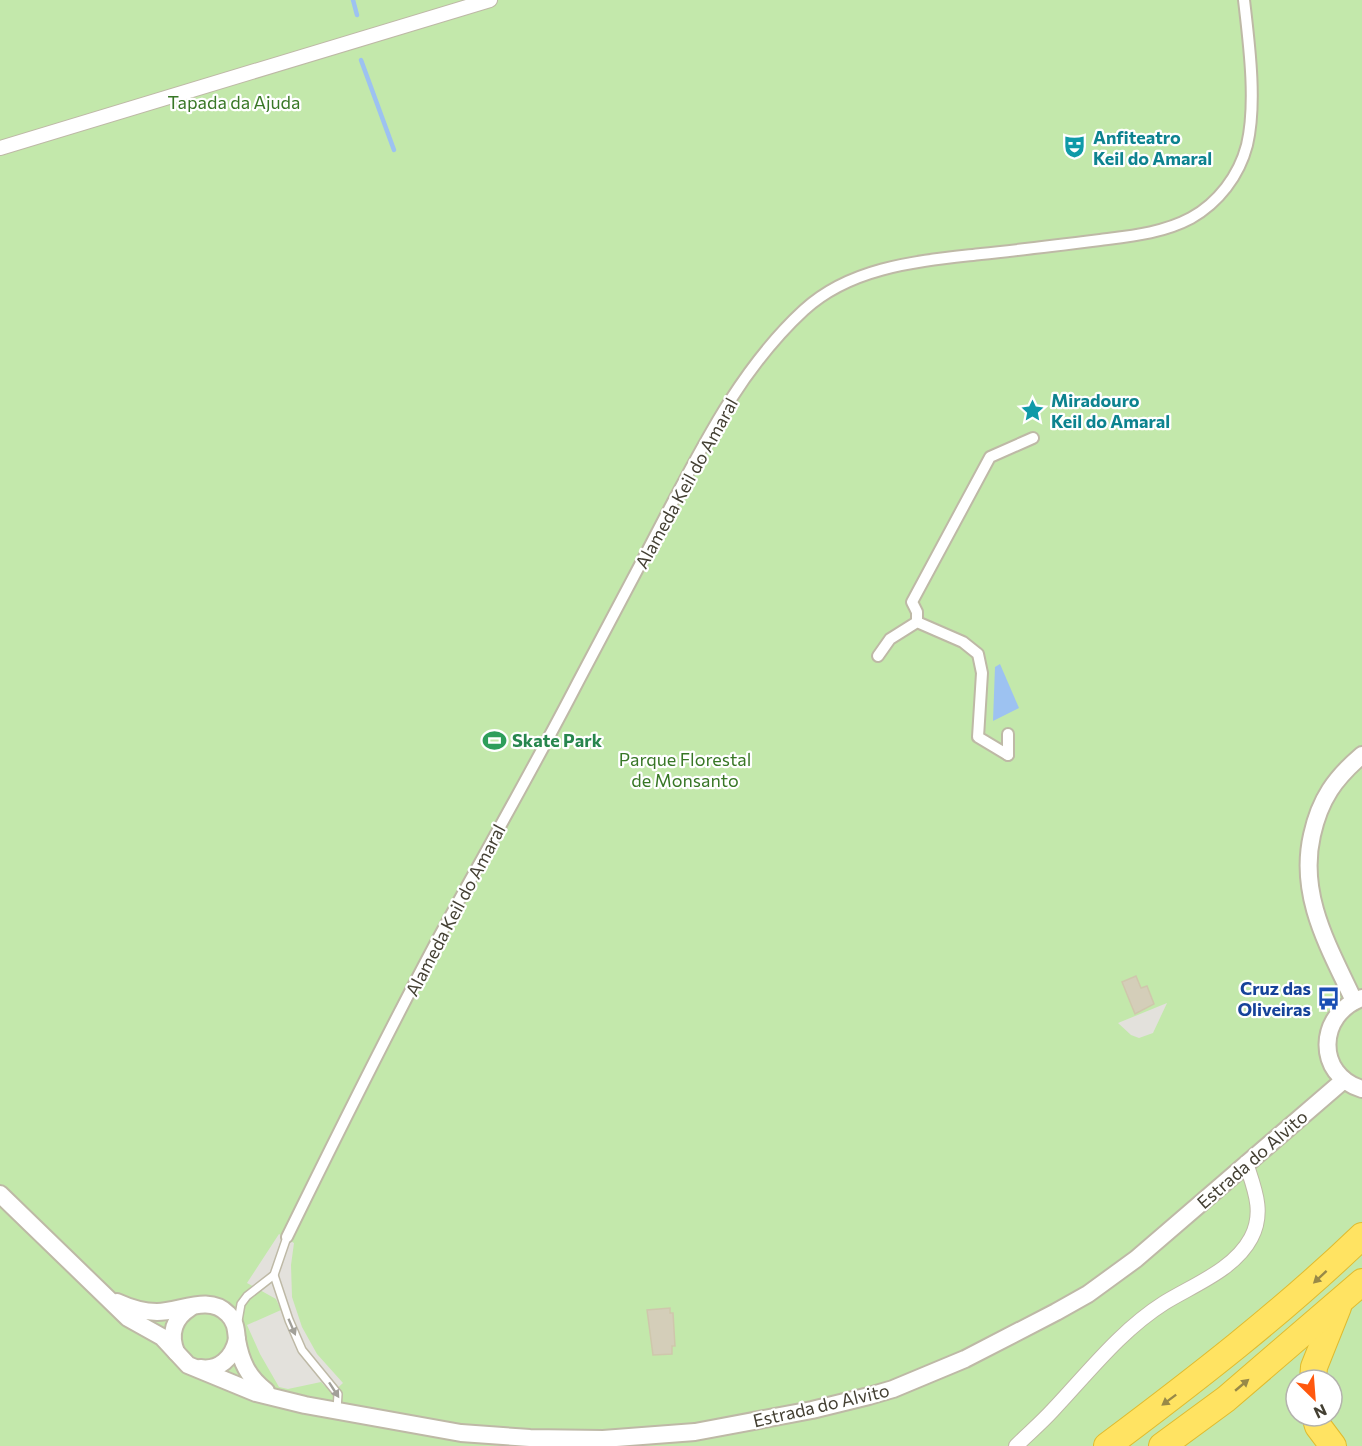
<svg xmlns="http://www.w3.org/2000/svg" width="1362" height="1446" font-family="Commissioner,sans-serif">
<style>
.green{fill:#c3e8ab;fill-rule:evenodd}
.parking{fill:#e3e1dc}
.water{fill:#9dc2f1}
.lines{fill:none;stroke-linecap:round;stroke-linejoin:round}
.stream{stroke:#9dc2f1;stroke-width:4.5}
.building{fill:#d4ceb9;stroke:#cfc7ac;stroke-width:1.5}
.service-casing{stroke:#beb9a6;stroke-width:10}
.pedestrian-casing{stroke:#beb9a6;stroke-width:14}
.minor-casing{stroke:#beb9a6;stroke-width:16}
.tertiary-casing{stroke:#beb9a6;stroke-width:20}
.motorway-casing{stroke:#e0bb2f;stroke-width:28}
.service{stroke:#fff;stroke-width:7}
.pedestrian{stroke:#fff;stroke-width:10}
.minor{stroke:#fff;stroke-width:14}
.tertiary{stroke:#fff;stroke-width:16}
.motorway{stroke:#ffe362;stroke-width:26}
.oneway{fill:#988948}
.oneway2{fill:#a2a099}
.labels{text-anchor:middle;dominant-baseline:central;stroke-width:4.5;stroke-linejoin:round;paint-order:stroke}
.park-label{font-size:18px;fill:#387726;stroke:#fff}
.culture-label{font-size:18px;font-weight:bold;fill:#0d838f;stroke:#fff;text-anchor:start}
.street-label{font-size:18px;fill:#444033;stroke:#fff}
.leisure-label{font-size:18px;font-weight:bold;fill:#27864d;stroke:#fff;text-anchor:start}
.transit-label{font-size:18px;font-weight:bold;fill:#164399;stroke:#fff;text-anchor:end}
</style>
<rect width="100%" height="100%" fill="#f2f0e3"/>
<path class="green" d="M0,0H1362V1446H0ZM1296,1380H1332V1416H1296Z"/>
<g class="parking">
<polygon points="1167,1003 1153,1033 1139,1038 1131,1035 1118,1023"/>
<polygon points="279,1234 294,1243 291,1265 292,1297 302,1327 317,1354 343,1383 332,1393 321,1382 288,1389 279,1387 260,1354 247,1325 281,1310 276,1299 247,1283"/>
</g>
<polygon class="water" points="1000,664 1019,708 993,721 995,667"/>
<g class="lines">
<g class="stream">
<polyline points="353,0 357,15"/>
<polyline points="361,60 394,150"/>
</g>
</g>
<g class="building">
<polygon points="1136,976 1141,988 1147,986 1154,1004 1135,1014 1122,982"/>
<polygon points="670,1308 670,1313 673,1313 675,1346 672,1346 672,1354 653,1355 647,1310"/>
</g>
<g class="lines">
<defs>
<g id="service">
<polyline points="274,1275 289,1320 302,1350 338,1394 337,1410"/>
<polyline points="238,1321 241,1304 247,1296 274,1275 287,1237"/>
</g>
<g id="pedestrian">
<polyline points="917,622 917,612 912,602 990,457 1033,438"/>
<polyline points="878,656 890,639 917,622 963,642 978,654 982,673 978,737 1008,755"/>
<polyline points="1008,734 1008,755"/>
<path d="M287,1237C335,1139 383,1042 434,946C482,858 532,771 578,682C607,627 637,571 666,515C704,443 742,367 804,310C852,266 920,261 981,254C1020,250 1060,245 1100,240C1131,236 1163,233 1191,218C1218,203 1239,176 1247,145C1257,103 1249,43 1244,0"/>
</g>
<g id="minor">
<polyline points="0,148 490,0"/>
<path d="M1016,1446C1028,1434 1041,1423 1052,1411C1088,1373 1120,1331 1164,1303C1193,1285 1234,1270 1251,1238C1265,1212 1254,1188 1246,1163"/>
</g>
<g id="tertiary">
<path d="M1362,998C1317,1014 1315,1075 1362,1089"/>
<path d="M1354,1001C1329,947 1298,896 1312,835C1320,799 1335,778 1362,755"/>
<polyline points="0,1194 128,1318 162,1337 188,1365 256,1393 305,1405 461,1433 530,1438 603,1439 695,1432 812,1410 869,1396 893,1389 965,1359 1056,1312 1088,1294 1136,1259 1344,1080"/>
<path d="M117,1302C130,1308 143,1312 157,1312C180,1312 209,1294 228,1314C236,1322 236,1330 237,1340C241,1362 248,1377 266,1391"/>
<path d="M176,1352C169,1334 174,1318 190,1308"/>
<path d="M200,1368C219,1371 233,1358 237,1339"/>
</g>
<g id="motorway">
<polyline points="1313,1380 1314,1367 1338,1307"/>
<polyline points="1315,1416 1318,1426 1333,1446"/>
<path d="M1107,1446C1195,1380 1282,1313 1362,1236"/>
<polyline points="1162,1446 1226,1399 1362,1282"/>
</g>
</defs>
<use href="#service" class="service-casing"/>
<use href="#pedestrian" class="pedestrian-casing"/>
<use href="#minor" class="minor-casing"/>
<use href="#tertiary" class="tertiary-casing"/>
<use href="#motorway" class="motorway-casing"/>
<use href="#service" class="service"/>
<use href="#pedestrian" class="pedestrian"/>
<use href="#minor" class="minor"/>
<use href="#tertiary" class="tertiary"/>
<use href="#motorway" class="motorway"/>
</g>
<defs><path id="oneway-solid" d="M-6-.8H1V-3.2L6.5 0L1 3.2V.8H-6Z" transform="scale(1.5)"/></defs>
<g class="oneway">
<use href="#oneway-solid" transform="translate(1320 1277) rotate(137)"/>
<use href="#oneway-solid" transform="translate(1242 1385) rotate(-40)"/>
<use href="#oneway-solid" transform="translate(1169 1400) rotate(143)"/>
</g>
<g class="oneway2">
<use href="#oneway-solid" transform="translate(292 1327) rotate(67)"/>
<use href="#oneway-solid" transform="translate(334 1390) rotate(57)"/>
</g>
<defs>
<symbol id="theatre-bare" viewBox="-9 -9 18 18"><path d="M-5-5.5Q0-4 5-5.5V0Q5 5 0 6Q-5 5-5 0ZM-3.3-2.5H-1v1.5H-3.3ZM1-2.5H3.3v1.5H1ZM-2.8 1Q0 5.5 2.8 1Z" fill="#0f9aa8" stroke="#fff" stroke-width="2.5" paint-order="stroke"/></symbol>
<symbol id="sight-bare" viewBox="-9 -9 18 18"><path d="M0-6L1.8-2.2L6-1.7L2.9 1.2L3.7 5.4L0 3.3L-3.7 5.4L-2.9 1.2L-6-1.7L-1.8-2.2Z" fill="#0f9aa8" stroke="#fff" stroke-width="2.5" paint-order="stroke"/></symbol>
<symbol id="stadium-bare" viewBox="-9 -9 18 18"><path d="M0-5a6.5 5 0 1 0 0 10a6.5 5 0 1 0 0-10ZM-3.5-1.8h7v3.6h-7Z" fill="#2e9e5b" stroke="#fff" stroke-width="2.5" paint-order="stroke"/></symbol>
<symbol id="bus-bare" viewBox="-9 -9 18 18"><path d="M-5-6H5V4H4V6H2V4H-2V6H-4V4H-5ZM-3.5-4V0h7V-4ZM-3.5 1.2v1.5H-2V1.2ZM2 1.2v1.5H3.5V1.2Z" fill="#1a4fb4" stroke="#fff" stroke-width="2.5" paint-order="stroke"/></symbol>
</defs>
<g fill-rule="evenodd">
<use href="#theatre-bare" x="1058" y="130" width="33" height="33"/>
<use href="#sight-bare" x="1016" y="394" width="33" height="33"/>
<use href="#stadium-bare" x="478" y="724" width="33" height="33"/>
<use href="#bus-bare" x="1312" y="982" width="33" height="33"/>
</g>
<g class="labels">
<g class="park-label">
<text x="234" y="102">Tapada da Ajuda</text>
<text x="685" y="759">Parque Florestal<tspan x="685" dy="21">de Monsanto</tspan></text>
</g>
<g class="culture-label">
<text x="1093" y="137">Anfiteatro<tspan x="1093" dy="21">Keil do Amaral</tspan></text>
<text x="1051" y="400">Miradouro<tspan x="1051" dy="21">Keil do Amaral</tspan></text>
</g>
<g class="street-label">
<text transform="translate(686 483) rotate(-61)">Alameda Keil do Amaral</text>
<text transform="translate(455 910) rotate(-62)">Alameda Keil do Amaral</text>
<text transform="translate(1252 1159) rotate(-41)">Estrada do Alvito</text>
<text transform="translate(821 1405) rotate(-13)">Estrada do Alvito</text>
</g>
<g class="leisure-label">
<text x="512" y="740">Skate Park</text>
</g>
<g class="transit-label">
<text x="1311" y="988">Cruz das<tspan x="1311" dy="21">Oliveiras</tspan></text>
</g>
</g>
<g transform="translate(1314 1398) rotate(155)"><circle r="28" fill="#ffffff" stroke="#b4b3ad" stroke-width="1.5"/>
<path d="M0-4.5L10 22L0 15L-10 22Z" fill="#ff580e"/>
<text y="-9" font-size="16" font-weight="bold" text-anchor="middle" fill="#444033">N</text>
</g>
</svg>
